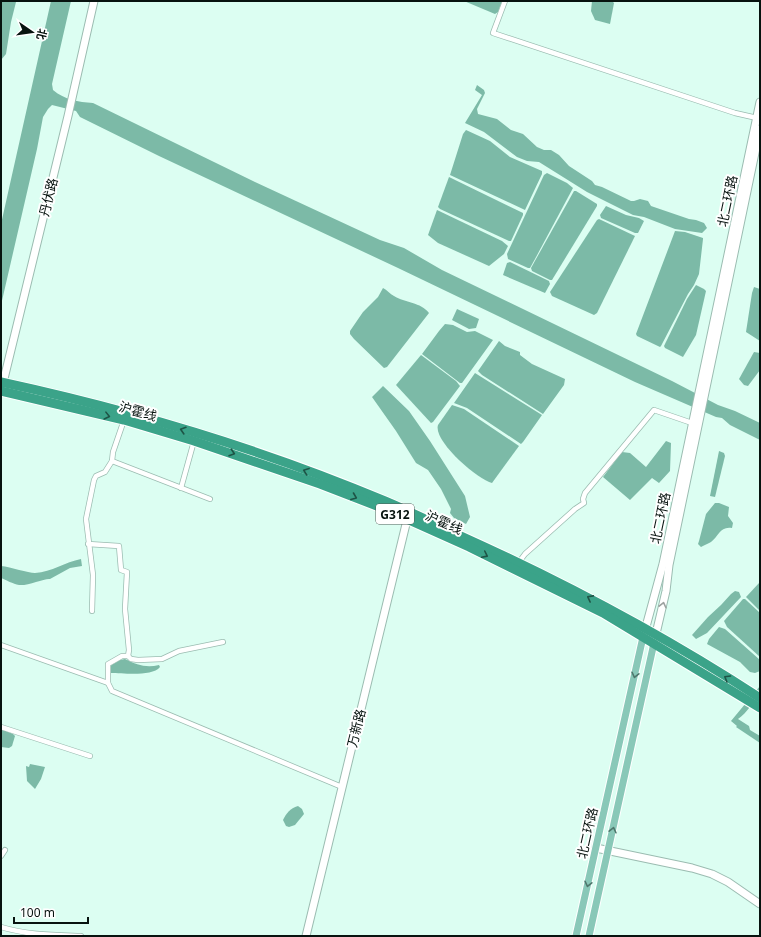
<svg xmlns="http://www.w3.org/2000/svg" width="761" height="937" font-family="'Noto Sans','Noto Sans SC',sans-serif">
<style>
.water{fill:#7cbaa7}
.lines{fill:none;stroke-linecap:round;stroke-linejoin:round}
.street-casing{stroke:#9bbcb1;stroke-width:6}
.secondary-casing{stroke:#9bbcb1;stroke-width:9}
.primary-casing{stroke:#fff;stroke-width:9}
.highway-casing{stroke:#fff;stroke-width:11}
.street{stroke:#fff;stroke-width:4.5}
.secondary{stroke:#fff;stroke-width:7}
.primary{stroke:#89c8b8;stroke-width:7}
.highway{stroke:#3ba389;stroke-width:9}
.oneway{stroke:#1e5446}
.oneway2{stroke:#9ca19f}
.oneway3{stroke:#4e776c}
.labels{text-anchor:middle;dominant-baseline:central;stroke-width:4;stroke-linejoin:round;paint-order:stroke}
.shield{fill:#fff;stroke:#515a57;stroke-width:1}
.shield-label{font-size:12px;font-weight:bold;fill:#07130f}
.street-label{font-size:13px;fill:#07130f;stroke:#fff}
</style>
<rect width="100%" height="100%" fill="#dcfef2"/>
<g class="water">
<polygon points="1,1 16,2 11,22 6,54 1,60"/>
<path d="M51,1H71L52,84L53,90C65,100 78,102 93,103L255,182L380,240L404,248L442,270L672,381L718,405L735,411L760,423V440L730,425L722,418L716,417L635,382L398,268L159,156L80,117L76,111L52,105L48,109L43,117L37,149L1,305V224Z"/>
<polygon points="464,1 502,1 498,12 495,14"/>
<polygon points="592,1 612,1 614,3 610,24 595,20 591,11"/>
<polygon points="477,85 484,90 485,93 477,109 478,114 497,119 511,130 523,134 537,147 544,150 551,150 559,155 569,166 592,181 595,185 602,187 631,201 634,201 640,199 648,201 651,206 689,219 696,220 704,223 707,228 702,233 675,229 644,217 633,215 587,192 539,162 527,161 517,157 484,132 465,123 482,95 475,90"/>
<polygon points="466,130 490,141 510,157 542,171 542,174 525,210 450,175 463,134"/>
<polygon points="547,173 567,183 573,188 535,259 530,268 528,268 508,259 507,254 544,175"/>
<polygon points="449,177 523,213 523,215 511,241 509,241 440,209 438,207"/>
<polygon points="574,191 576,191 597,204 597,206 552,280 550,280 532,271 531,268"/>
<polygon points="606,206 626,215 639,218 644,221 638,233 635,233 601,218 600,215"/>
<polygon points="437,210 502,241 508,246 504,254 489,266 438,243 428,235"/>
<polygon points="599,219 635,236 597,313 594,315 552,296 550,292 597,220"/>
<polygon points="675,231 685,232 703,238 703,239 699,274 694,285 688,294 661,346 660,347 637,336 636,334"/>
<polygon points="510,262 549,281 550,284 545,293 503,275 507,263"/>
<polygon points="696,285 704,289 706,291 696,335 683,357 665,348 664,346 687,299"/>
<polygon points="754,287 760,289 760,341 746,332 752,293"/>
<path d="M383,288C387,290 390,294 394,296C405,303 421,302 429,313L387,367L384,368L354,339L350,334V331L363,312L378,297Z"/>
<polygon points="457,309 479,319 476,328 469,329 452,320"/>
<polygon points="445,324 453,325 467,332 475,331 493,340 462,383 460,383 422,354 439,331"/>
<polygon points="499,341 505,346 520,352 520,355 532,364 565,379 564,385 543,414 482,375 478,371"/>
<polygon points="754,352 760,353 760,370 748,386 744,385 739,379"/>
<polygon points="421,355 456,381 460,386 433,422 431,423 396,385"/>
<polygon points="475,373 542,415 523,442 521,444 467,408 454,403"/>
<polygon points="383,386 409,411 430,441 465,496 470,517 466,524 454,518 450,513 451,509 441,489 428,470 416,463 396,431 372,397"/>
<path d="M452,405L464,409L519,446L492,483C477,479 433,441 438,425Z"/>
<polygon points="666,441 671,443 670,471 659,483 652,478 630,500 603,477 622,452 630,453 646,467"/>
<polygon points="719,451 724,453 725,456 715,497 710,496"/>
<path d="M715,503H719L729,507L728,516L733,523L732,528C720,526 719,536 711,542C708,544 704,545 701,547L698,544L699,541L706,514Z"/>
<path d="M81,559L82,566L70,568L50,579C45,578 28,586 19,585C13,584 6,580 1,578V566C11,567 28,573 35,573C52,572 65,562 81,559Z"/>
<polygon points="760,582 760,611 746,597"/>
<polygon points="735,591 739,592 741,597 707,633 696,639 692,635 708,617 721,605 731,594"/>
<polygon points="743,599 745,599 760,613 760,657 727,627 724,621"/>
<polygon points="719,627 725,629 760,660 760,671 755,673 750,672 740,662 707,644 709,639"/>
<path d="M125,659C137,665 146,668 159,665L160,667C152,677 123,673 111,673L110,666L120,660Z"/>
<path d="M760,686V694C753,702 747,713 738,719L749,726L750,730L760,736V743L736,727L737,726L731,721Z"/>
<polygon points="1,729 13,734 15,736 12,746 9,748 1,747"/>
<polygon points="30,764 45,767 41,779 35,789 27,781 26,766 29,767"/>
<path d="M298,806L302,809L304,814L295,825L289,827L286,826L283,820C286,814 290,808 298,806Z"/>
</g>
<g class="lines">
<defs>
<g id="street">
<polyline points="505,1 493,33 735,113 757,118"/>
<polyline points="124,420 113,452 112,461 210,499"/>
<polyline points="181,488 194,441"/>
<polyline points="88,544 119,546 121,570 127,572 125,609 129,650 128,656 122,656 108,664 108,683"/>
<polyline points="519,562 525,554 575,509 584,503 583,499 585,493 654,410 692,423"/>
<polyline points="92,611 93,575 86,519 94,480 96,476 105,472 112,461"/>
<polyline points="1,645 108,683 112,691 342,787"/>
<polyline points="128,656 131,659 138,660 162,659 179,651 223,642"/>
<polyline points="1,727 90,756"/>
<polyline points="1,856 5,850"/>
<path d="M1,927C27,935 54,935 81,936"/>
</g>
<g id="secondary">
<polyline points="2,387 68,116 94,1"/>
<polyline points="644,634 663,564 760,102"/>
<polyline points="655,638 666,591 669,565 760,129"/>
<polyline points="596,848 692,868 712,874 728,882 760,904"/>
<polyline points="306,936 407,520"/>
</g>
<g id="primary">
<polyline points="576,936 643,637"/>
<polyline points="589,936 654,643"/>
</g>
<g id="highway">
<path d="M1,382C130,410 264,450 385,501C411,512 436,524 461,536C565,583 665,636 760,698"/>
<polyline points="1,391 124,420 194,441 320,484 382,508 469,547 603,613 760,708"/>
</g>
</defs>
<use href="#street" class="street-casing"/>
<use href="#secondary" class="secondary-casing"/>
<use href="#primary" class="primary-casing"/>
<use href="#highway" class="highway-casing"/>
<use href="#street" class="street"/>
<use href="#secondary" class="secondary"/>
<use href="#primary" class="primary"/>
<use href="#highway" class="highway"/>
</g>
<defs><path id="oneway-chevron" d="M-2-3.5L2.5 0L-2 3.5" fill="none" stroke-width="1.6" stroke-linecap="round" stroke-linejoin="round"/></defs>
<g class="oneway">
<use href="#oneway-chevron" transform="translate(107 416) rotate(14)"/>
<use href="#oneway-chevron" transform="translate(183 430) rotate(-163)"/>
<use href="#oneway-chevron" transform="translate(232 453) rotate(18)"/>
<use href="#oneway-chevron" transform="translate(306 471) rotate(-160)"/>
<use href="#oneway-chevron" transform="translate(354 497) rotate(22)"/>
<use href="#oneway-chevron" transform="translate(485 555) rotate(26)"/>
<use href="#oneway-chevron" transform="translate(590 598) rotate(-152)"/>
<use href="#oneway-chevron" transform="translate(727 678) rotate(-149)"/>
</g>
<use class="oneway2" href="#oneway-chevron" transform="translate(663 605) rotate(-77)"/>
<g class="oneway3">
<use href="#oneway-chevron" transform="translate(635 675) rotate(103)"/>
<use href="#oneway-chevron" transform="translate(613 830) rotate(-77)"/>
<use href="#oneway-chevron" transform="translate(588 884) rotate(103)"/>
</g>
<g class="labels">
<rect class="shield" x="376" y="504" width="38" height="20" rx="3"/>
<g class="shield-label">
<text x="395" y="514">G312</text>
</g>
<g class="street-label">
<text transform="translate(48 197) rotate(-76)">丹伏路</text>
<text transform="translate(727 201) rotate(-78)">北二环路</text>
<text transform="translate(138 411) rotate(16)">沪霍线</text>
<text transform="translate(660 518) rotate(-78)">北二环路</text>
<text transform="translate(444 522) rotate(24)">沪霍线</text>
<text transform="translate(356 728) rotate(-76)">万新路</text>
<text transform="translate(587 833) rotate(-77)">北二环路</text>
</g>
</g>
<rect width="761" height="937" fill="none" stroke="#07130f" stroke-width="4"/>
<g transform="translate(32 32) rotate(103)" stroke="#ffffff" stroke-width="3" paint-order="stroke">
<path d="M0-3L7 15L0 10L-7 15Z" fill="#07130f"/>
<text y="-6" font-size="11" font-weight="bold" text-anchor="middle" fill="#07130f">北</text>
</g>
<path d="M14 917v6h74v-6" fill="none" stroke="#07130f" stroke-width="2"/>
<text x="20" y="917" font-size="12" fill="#07130f" stroke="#ffffff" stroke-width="3" paint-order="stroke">100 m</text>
</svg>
